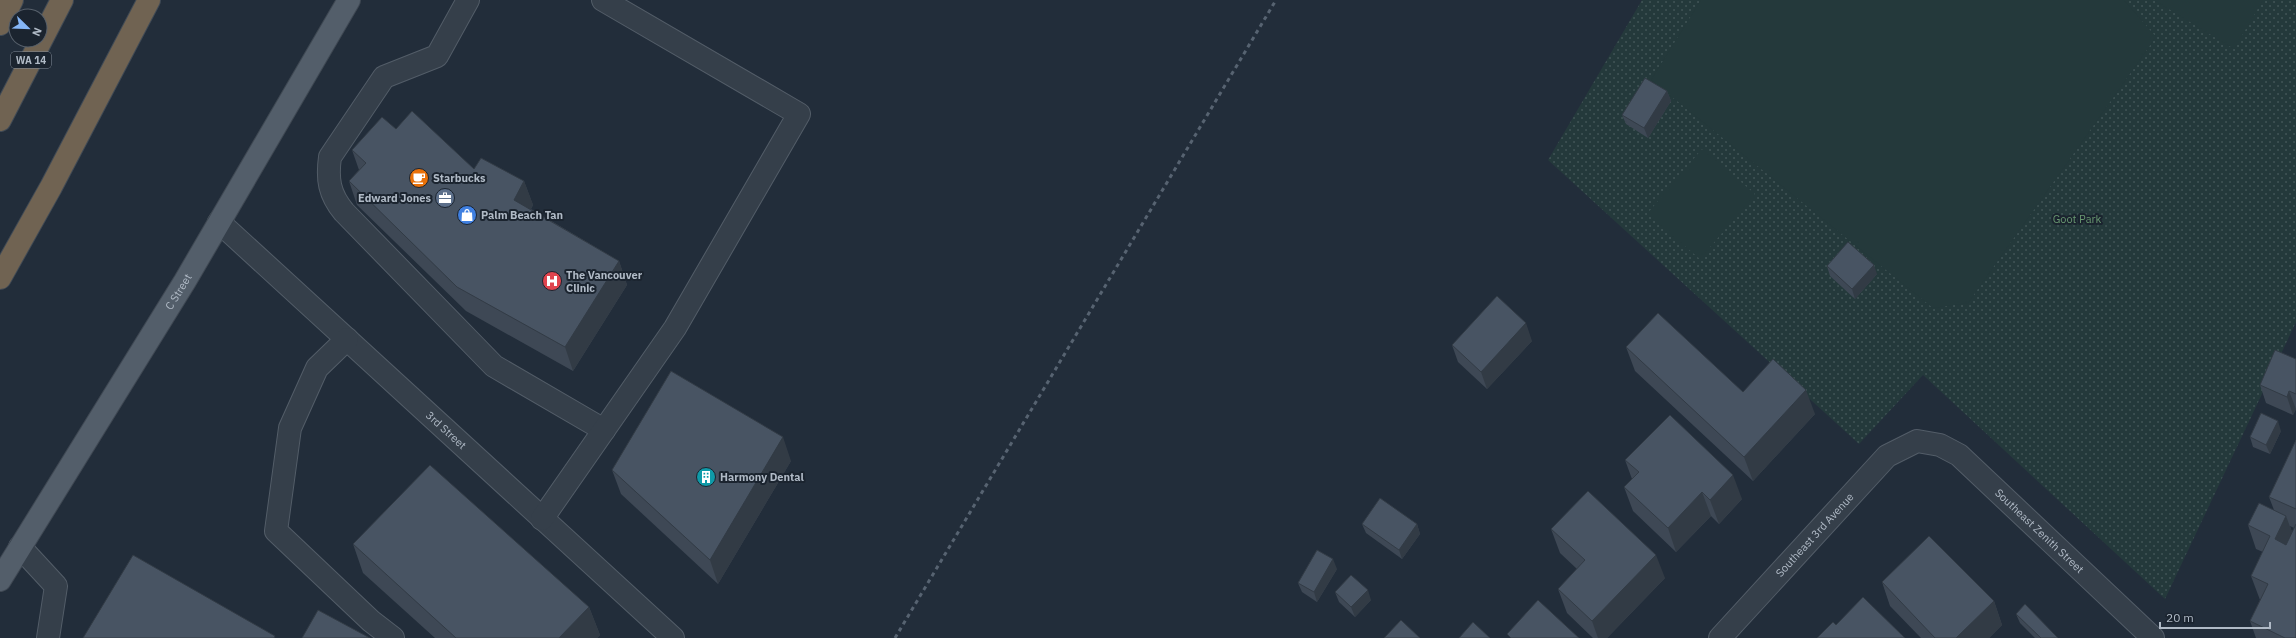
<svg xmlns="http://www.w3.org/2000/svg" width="2296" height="638" font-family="'IBM Plex Sans',sans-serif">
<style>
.park{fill:url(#park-dots)}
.garden{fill:#24393b}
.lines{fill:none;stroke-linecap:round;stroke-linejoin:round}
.minor-casing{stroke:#535d68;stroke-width:24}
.major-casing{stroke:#3f4853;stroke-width:24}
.highway-casing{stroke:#404a55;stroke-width:24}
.minor{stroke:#353f4a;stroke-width:22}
.major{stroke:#535e6a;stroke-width:22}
.highway{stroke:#706352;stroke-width:22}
.rail{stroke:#576371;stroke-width:3;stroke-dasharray:4 4;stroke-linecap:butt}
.wall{fill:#3e4855;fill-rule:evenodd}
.shaded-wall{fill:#323b45}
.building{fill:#485463;stroke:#323b45}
.labels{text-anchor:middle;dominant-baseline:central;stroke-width:4;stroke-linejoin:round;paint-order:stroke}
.shield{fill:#1b242f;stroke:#838d99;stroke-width:1}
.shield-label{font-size:10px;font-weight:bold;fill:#b0bac6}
.poi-label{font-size:11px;font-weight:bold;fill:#b0bac6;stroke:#1b242f;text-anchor:start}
.park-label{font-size:11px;fill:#689770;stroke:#1b242f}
.street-label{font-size:11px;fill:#b0bac6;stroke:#1b242f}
</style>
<defs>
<pattern id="park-dots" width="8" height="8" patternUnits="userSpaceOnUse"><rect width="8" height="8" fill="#24393b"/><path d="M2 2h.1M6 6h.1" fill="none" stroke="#415456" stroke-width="1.8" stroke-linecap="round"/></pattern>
</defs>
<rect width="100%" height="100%" fill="#222d3a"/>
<polygon class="park" points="1642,0 2296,0 2296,322 2165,599 1923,375 1859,444 1548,160"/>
<g class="garden">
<polygon points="1701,0 2124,0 2156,37 1968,303 1933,308 1651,80"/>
<polygon points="2154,0 2263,0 2234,49"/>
<polygon points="1702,149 1755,194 1700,259 1647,214"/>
</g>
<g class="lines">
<defs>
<g id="minor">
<path d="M468,0L437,56L384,77L330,157C327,179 329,194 344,212L494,366L604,430"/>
<path id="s1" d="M219,222L673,638"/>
<polyline points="347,339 317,368 290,428 276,531 371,621 393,638"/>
<polyline points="542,519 675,328 799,114 603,0"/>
<polyline points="20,547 56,586 48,638"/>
<path id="s2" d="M1720,638L1887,456L1917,441L1940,445L1959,455L2153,638"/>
</g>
<g id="major">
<path id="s3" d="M0,580L185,281L349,0"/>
</g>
<g id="highway">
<polyline points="0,24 12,0"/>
<polyline points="0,120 62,0"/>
<polyline points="0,278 51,187 149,0"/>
</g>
</defs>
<use href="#minor" class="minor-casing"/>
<use href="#major" class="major-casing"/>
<use href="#highway" class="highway-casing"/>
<use href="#minor" class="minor"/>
<use href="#major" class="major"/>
<use href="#highway" class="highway"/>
<polyline class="rail" points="895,638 1276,0"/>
</g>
<g class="wall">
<polygon points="1667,91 1671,101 1648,138 1626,124 1622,115"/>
<polygon points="396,129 474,169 524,181 533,205 531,209 619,261 627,285 573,371 466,311 357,205 349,181 359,170 352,150"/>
<polygon points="1827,266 1877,274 1855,299 1830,276"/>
<polygon points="1532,341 1487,389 1458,362 1452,345"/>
<polygon points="1626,347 1743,392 1815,414 1753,481 1635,371"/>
<polygon points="2296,359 2296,409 2293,415 2266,403 2260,385"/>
<polygon points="2281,431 2270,454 2253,447 2250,437"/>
<path d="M2296,440V638H2256L2250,621L2260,600L2251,576L2263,552L2256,549L2248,525L2274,510L2269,497ZM2290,526L2294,528L2292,532Z"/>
<polygon points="1625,460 1742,499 1719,524 1711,516 1676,552 1633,511 1624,487 1632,479"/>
<polygon points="791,461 718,584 621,494 612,470"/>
<polygon points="1362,524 1417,524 1420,534 1402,559 1366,533"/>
<polygon points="1551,529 1665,578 1607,638 1593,638 1567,613 1558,589 1577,569 1560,553"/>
<polygon points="353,544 589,607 600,635 597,638 435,638 363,573"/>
<polygon points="1337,569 1317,602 1302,592 1298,583"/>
<polygon points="1882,582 1994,601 2002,625 1989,638 1921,638 1890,606"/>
<polygon points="1335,592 1371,600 1355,617 1339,602"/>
<polygon points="2016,614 2058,638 2059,638 2035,638 2020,623"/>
</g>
<g class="shaded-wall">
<polygon points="1667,91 1671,101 1648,138 1644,128"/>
<polygon points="524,181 533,205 523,224 514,200"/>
<polygon points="619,261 627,285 573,371 565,347"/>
<polygon points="1874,265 1877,274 1855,299 1852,289"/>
<polygon points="1526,323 1532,341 1487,389 1481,372"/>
<polygon points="1806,390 1815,414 1753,481 1744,457"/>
<polygon points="2289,391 2296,409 2293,415 2287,397"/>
<polygon points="2278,421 2281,431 2270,454 2266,445"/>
<polygon points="783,437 791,461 718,584 710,560"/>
<polygon points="1733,475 1742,499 1719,524 1710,500"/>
<polygon points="1702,492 1711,516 1676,552 1668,528"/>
<polygon points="2286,516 2295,540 2284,563 2275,539"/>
<polygon points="1417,524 1420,534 1402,559 1399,550"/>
<polygon points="1656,555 1665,578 1607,638 1598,638 1592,621"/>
<polygon points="1333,559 1337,569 1317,602 1314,592"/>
<polygon points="1368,590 1371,600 1355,617 1351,607"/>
<polygon points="1994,601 2002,625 1989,638 1956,638"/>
<polygon points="589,607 600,635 597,638 559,638"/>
</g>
<g class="building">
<polygon points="1645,78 1667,91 1644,128 1622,115"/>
<polygon points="412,111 474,169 481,158 524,181 514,200 619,261 565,347 457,287 349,181 366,163 352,150 382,117 396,129"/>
<polygon points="1848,242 1874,265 1852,289 1827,266"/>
<polygon points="1497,296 1526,323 1481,372 1452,345"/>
<polygon points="1658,313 1743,392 1773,359 1806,390 1744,457 1626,347"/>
<polygon points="2275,350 2296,359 2296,394 2289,391 2287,397 2260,385"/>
<polygon points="671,371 783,437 710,560 612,470"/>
<polygon points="2261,413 2278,421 2266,445 2250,437"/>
<polygon points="1670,415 1733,475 1710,500 1702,492 1668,528 1624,487 1639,472 1625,460"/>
<polygon points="2296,440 2296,509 2269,497"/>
<polygon points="430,465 589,607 559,638 456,638 353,544"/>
<polygon points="1588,491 1656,555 1592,621 1558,589 1585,560 1551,529"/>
<polygon points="1380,498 1417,524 1399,550 1362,524"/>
<polygon points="2259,503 2286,516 2275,539 2286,545 2296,524 2296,638 2285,638 2250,621 2268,584 2251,576 2270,536 2248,525"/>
<polygon points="1929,536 1994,601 1956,638 1935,638 1882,582"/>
<polygon points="1317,550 1333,559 1314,592 1298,583"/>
<polygon points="133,555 275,636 274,638 83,638"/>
<polygon points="1351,575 1368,590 1351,607 1335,592"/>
<polygon points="1863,597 1905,638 1817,638 1833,622 1836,625"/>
<polygon points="1538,600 1579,638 1511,638 1507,634"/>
<polygon points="2025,604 2058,638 2041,638 2016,614"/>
<polygon points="318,610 370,638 302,638"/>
<polygon points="1401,620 1420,638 1384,638"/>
<polygon points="1473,622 1490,638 1459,638"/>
</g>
<defs>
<symbol id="cafe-disc" viewBox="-11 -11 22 22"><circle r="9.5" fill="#e8710a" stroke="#1b242f"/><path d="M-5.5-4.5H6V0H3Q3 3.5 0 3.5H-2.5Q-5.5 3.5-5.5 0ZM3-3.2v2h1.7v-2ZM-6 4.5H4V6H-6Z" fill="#fff"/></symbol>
<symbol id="office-disc" viewBox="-11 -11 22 22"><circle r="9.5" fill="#5c6f8a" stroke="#1b242f"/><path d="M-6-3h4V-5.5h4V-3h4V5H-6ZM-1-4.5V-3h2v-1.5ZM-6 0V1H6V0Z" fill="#fff"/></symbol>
<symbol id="shop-disc" viewBox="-11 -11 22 22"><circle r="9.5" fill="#3f7fe0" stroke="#1b242f"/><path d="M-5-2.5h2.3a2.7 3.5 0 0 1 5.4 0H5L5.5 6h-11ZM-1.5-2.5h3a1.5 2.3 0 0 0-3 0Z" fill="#fff"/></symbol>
<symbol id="hospital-disc" viewBox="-11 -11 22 22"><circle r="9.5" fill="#e0444e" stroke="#1b242f"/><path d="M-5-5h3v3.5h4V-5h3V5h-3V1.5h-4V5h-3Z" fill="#fff"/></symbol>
<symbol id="building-disc" viewBox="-11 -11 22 22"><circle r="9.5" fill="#0f9aa8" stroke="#1b242f"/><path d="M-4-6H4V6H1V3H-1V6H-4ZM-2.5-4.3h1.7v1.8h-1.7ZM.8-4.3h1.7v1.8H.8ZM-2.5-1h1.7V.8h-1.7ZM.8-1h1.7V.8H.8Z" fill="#fff"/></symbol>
</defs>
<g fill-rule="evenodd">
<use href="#cafe-disc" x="408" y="167" width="22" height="22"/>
<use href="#office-disc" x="434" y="187" width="22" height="22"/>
<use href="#shop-disc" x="456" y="204" width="22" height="22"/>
<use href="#hospital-disc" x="541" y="270" width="22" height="22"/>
<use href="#building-disc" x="695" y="466" width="22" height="22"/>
</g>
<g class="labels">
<rect class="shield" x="11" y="52" width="40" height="16" rx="3"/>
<g class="shield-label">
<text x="31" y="60">WA 14</text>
</g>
<g class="poi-label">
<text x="433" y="178">Starbucks</text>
<text x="431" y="198" text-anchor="end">Edward Jones</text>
<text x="481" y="215">Palm Beach Tan</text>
<text x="566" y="275">The Vancouver<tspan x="566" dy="13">Clinic</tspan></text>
<text x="720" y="477">Harmony Dental</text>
</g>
<g class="park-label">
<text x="2077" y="219">Goot Park</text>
</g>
<g class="street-label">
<text stroke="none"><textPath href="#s3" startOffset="339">C Street</textPath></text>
<text stroke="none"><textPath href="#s1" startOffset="308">3rd Street</textPath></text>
<text stroke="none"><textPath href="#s2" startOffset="436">Southeast Zenith Street</textPath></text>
<text stroke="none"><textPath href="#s2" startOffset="140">Southeast 3rd Avenue</textPath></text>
</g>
</g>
<g transform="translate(28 28) rotate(113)"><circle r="19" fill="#1b242f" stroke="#57606b"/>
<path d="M0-3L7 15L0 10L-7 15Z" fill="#85b6f7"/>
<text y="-6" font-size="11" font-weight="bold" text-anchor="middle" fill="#b0bac6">N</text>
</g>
<path d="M2160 622v6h110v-6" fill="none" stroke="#b0bac6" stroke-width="2"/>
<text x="2166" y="622" font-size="12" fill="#b0bac6" stroke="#1b242f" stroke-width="3" paint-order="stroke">20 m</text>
</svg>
